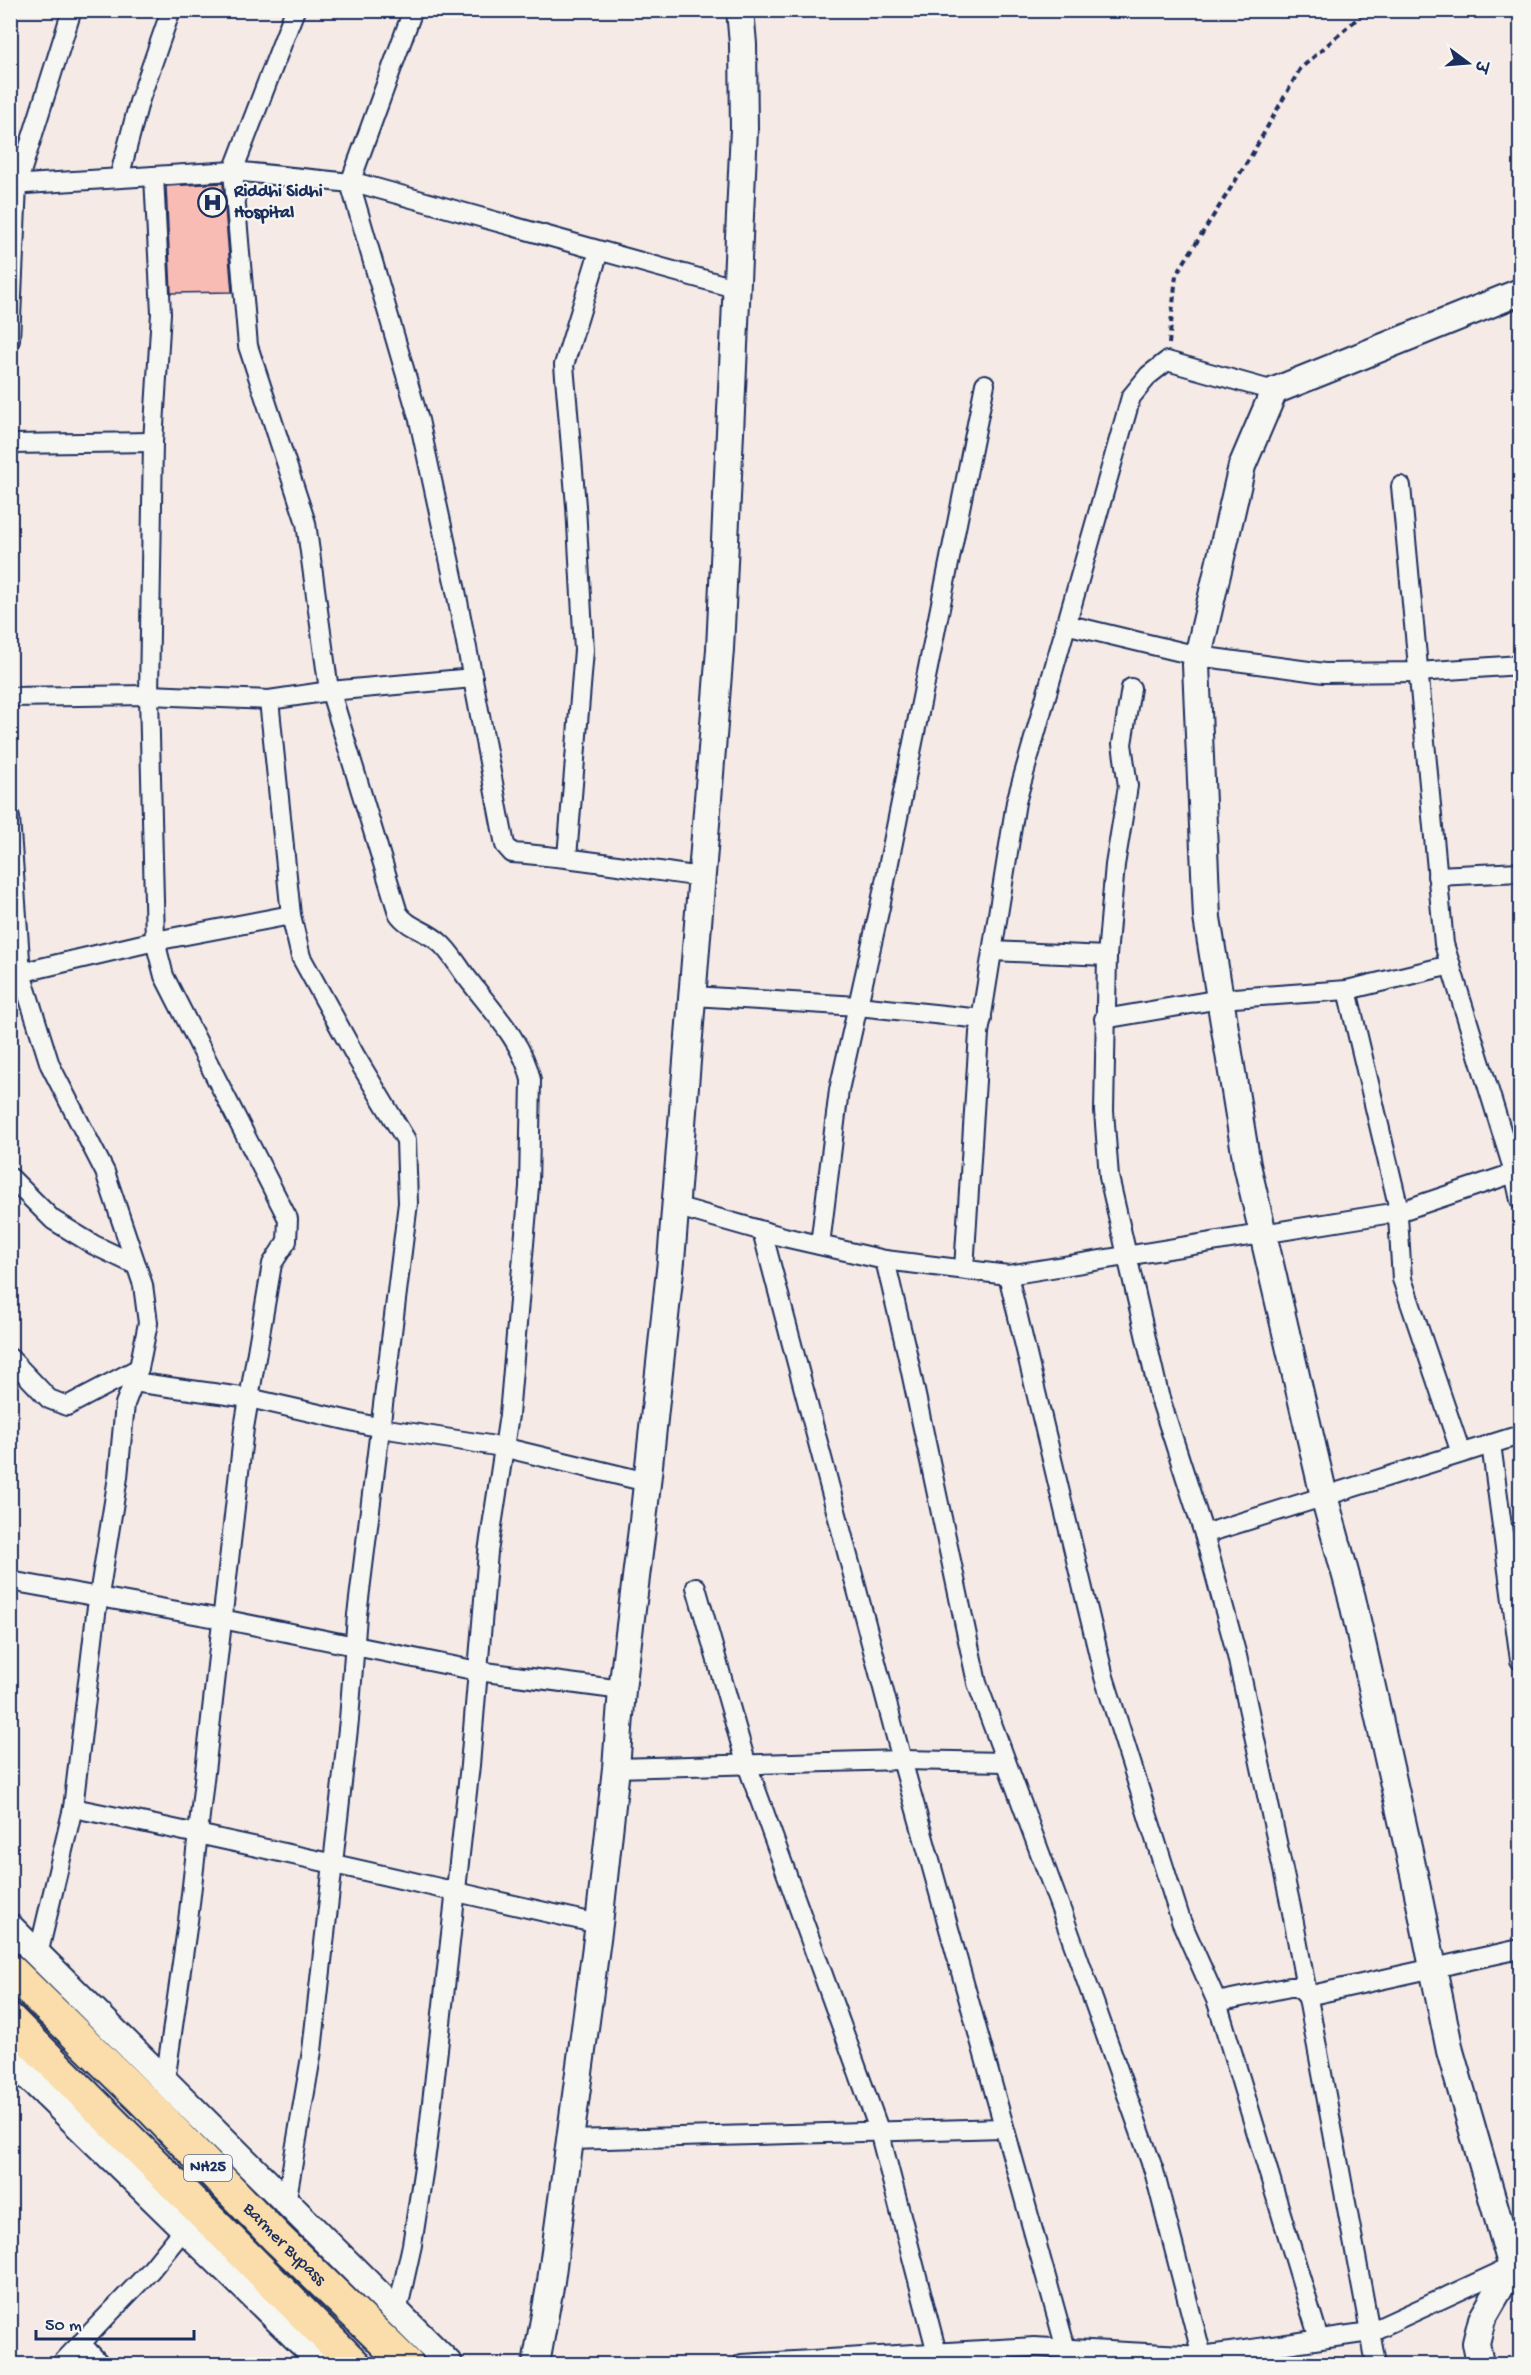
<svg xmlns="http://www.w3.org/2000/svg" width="1531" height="2375" font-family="'Gochi Hand','Playpen Sans Deva',sans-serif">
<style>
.building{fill:#f8bcb5;stroke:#1b2f5e;stroke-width:1.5}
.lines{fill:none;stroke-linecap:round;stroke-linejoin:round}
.street-casing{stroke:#1b2f5e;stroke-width:22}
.secondary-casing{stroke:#1b2f5e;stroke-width:30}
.highway-casing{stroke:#1b2f5e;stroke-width:36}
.path{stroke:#1b2f5e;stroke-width:4;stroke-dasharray:6 4.5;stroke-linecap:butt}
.street{stroke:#f6f6f2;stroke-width:18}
.secondary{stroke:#f6f6f2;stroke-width:26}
.highway{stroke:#faddab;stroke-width:32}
.labels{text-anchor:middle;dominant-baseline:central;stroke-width:4.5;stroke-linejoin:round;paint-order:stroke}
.shield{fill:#f6f6f2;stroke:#5d6b8a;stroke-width:1.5}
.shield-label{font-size:16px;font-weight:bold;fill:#1b2f5e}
.poi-label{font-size:18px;font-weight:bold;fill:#1b2f5e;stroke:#f6f6f2;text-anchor:start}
.street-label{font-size:18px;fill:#1b2f5e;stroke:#f6f6f2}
</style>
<rect width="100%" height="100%" fill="#f6eae6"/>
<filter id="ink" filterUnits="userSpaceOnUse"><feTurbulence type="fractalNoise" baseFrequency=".0167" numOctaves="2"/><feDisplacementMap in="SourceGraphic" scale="12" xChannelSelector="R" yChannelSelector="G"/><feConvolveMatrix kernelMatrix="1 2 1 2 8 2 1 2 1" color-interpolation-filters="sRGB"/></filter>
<g filter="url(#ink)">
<polygon class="building" points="223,183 232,292 171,293 166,186"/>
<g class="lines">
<defs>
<g id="street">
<path d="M295,10L233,171L248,346L306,523L328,683L398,913C408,928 426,930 439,942C449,950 457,964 465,975C488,1006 523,1041 531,1080L529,1187L509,1415L488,1552L470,1765L427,2147L412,2245L397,2313"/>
<path d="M413,10L350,183L419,420L456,591L505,845L512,853C576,857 639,869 702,877"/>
<polyline points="154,176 161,313 153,442 149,695 155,941 164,976 288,1219 287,1241 272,1264 244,1428 188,1921 165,2082"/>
<polyline points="119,178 139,102 171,10"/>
<polyline points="10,185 233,171 361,184 738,289"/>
<polyline points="10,340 17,185 72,10"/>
<polyline points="10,444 153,442"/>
<polyline points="1401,486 1444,944 1514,1172 1520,1200"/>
<polyline points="1065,624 1198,656 1324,673 1418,672 1520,665"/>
<polyline points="1131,688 1122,744 1128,786 1115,865 1107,956 1104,1111 1109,1177 1159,1395 1204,1534 1237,1656 1291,1907 1376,2364"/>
<polyline points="10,697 149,695 269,700 330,691 473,678"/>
<polyline points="269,700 291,915 301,957 356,1057 406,1140 408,1203 357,1615 349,1720 312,2051 286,2203"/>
<polyline points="10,818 21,973 50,1065 105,1172 143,1285 148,1323 139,1368 125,1404 118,1477 96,1614 73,1808 38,1955"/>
<polyline points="567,857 584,650 576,506 564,365 599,251"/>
<polyline points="1437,876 1520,872"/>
<polyline points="992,951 1107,956"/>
<polyline points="11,975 155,941 291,915"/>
<polyline points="1347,990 1397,1201 1402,1279 1461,1453"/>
<polyline points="693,996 858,1006 982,1019"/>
<polyline points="1104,1019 1220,999 1347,990 1451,965"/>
<polyline points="10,1177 53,1220 94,1245 136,1265"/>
<polyline points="675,1206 784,1237 885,1260 1008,1275 1398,1212 1520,1171"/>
<polyline points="762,1231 902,1760 1066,2349"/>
<polyline points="820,1245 839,1090 880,907 985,384"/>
<polyline points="885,1260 907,1353 977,1683 1063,1915 1154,2171 1202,2356"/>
<polyline points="964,1269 979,1033 1016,802 1131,397 1149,375 1167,361 1274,391"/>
<polyline points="1008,1275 1104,1677 1181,1921 1217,2002 1319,2339"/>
<polyline points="10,1358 49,1399 67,1406 139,1368"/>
<polyline points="133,1382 249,1398 381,1428 502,1447 647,1482"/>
<polyline points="1491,1444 1520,1660"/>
<polyline points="1204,1534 1520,1435"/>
<polyline points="10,1581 222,1619 478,1671 622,1690"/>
<polyline points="696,1587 745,1759 878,2127 937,2353"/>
<polyline points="616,1768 902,1760 1006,1762"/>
<path d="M73,1808C249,1843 423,1885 599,1924"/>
<polyline points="1217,2002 1290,1987 1298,1987 1307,1996 1520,1949"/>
<polyline points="570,2140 1004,2128"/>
<polyline points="81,2343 100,2364"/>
<polyline points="61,2364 150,2271 184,2229"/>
<polyline points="742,2364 1034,2347 1202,2356 1370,2332 1513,2266"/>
</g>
<g id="secondary">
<polyline points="10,1927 449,2364"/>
<polyline points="10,2059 323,2364"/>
<polyline points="536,2364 551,2281 599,1924 616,1768 622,1690 643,1521 671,1261 720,649 744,129 743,44 740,10"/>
<polyline points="1480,2364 1476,2343 1482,2319 1512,2267 1450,2051 1414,1874 1352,1598 1324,1496 1247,1165 1207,918 1196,665 1242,466 1274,391 1520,292"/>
</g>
<g id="highway">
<path id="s1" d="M10,1970L154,2111L277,2238L407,2364"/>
<polyline points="10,2020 354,2364"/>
</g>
</defs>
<use href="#street" class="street-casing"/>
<use href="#secondary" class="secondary-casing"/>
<use href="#highway" class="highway-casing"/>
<polyline class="path" points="1169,344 1176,275 1251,156 1300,69 1367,10"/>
<use href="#street" class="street"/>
<use href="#secondary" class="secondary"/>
<use href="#highway" class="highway"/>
</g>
</g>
<defs>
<symbol id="hospital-ring" viewBox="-11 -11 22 22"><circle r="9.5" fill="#f6f6f2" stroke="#1b2f5e" stroke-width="1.5"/><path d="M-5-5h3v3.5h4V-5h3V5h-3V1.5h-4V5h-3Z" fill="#1b2f5e"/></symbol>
</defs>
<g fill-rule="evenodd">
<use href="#hospital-ring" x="196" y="186" width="33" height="33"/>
</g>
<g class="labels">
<rect class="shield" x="184" y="2155" width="48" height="26" rx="4.5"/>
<g class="shield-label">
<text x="208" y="2168">NH25</text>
</g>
<g class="poi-label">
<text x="234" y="192">Riddhi Sidhi<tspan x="234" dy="21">Hospital</tspan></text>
</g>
<g class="street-label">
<text stroke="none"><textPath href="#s1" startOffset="388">Barmer Bypass</textPath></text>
</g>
</g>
<rect width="1531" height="2375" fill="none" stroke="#f6f6f2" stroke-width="36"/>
<rect x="18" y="18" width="1495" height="2339" fill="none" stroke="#1b2f5e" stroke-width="2" filter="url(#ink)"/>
<g transform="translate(1468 63) rotate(106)" stroke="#f6f6f2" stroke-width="4.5" paint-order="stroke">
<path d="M0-4.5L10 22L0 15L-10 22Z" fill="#1b2f5e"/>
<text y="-9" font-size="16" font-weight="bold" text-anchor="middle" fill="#1b2f5e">उ</text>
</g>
<path d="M36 2330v9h158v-9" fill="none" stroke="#1b2f5e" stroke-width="3"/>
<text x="45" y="2330" font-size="18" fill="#1b2f5e" stroke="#f6f6f2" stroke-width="4.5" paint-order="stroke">50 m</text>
</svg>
